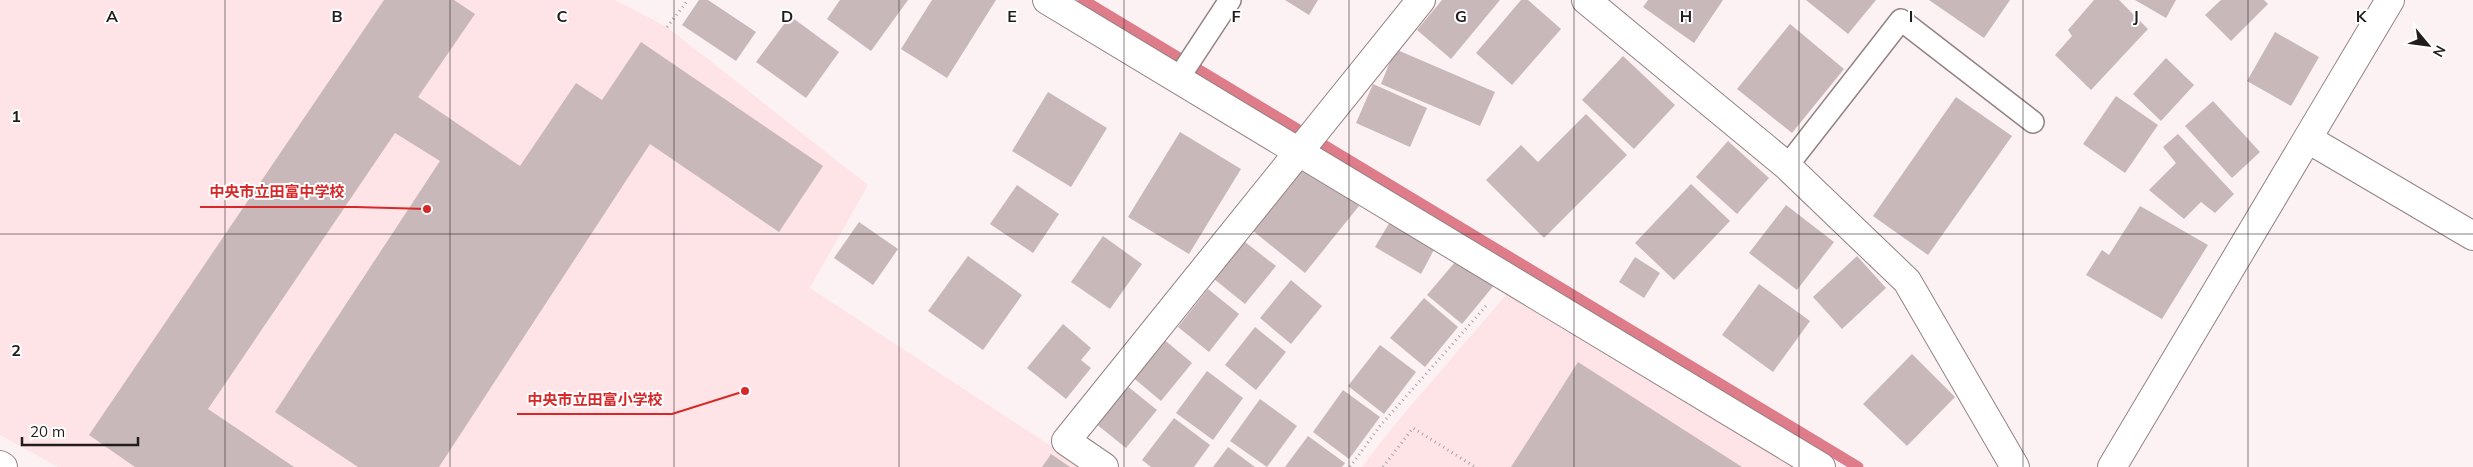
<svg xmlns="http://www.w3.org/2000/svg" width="2473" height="467" font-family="Mulish,'Noto Sans JP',sans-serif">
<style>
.built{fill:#fee4e6}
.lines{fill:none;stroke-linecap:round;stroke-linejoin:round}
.stream{stroke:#df7c8a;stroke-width:11}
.building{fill:#c9b8b9}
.lane-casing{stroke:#938384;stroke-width:24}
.street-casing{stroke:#938384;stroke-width:30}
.primary-casing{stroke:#938384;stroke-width:30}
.path{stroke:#aba2a3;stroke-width:3;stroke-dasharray:1 4;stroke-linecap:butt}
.lane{stroke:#fff;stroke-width:21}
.street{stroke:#fff;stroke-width:28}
.primary{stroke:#fff;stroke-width:28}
.grid{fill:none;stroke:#231c1d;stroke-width:1;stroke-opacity:0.55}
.grid-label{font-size:16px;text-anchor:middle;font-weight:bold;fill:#231c1d;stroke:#fff;stroke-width:4;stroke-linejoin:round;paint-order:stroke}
.leader{fill:none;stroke:#d62828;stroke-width:2}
.callout-dot{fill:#d62828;stroke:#fff;stroke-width:2}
.callout-label{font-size:15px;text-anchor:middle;font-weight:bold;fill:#d62828;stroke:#fff;stroke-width:4;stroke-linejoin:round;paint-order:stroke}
</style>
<rect width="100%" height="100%" fill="#fdf2f3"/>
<g class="built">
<polygon points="0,0 615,0 667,27 868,185 810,288 1083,467 58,467 0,435"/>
<polygon points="1511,289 1806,467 1362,467 1391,429"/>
</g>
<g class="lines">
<polyline class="stream" points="1083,0 1858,467"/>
</g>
<g class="building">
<polygon points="384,0 454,0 475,14 418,97 520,166 576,83 602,100 641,42 823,166 779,232 650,144 439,467 358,467 275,412 440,161 395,133 208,409 294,467 135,467 89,435"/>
<polygon points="699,0 708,0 756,32 736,61 682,25"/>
<polygon points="840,0 908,0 871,51 827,19"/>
<polygon points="932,0 996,0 947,78 901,49"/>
<polygon points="1285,0 1318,0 1309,15"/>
<polygon points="1442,0 1500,0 1451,59 1417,30"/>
<polygon points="1521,0 1528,0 1561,29 1512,85 1476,53"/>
<polygon points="1648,0 1723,0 1694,43 1643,7"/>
<polygon points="1806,0 1876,0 1848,34"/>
<polygon points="1929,0 2010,0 1984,38"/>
<polygon points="2094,0 2119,0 2148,29 2091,90 2055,55 2072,36 2068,30"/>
<polygon points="2135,0 2176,0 2166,18"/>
<polygon points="2221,0 2264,0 2268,4 2231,41 2205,15"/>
<polygon points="790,16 839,52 806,98 756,62"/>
<polygon points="1790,24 1844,69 1792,133 1737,89"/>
<polygon points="2275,32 2319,57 2291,106 2247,81"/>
<polygon points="1395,49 1495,92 1480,126 1381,84"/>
<polygon points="1623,56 1675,105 1634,149 1582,100"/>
<polygon points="2166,58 2194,85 2161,121 2133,94"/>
<polygon points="1373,84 1427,108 1410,147 1356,123"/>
<polygon points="1048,92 1107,128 1071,187 1012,151"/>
<polygon points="2116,96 2158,125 2125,173 2083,144"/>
<polygon points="1956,97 2012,136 1928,255 1873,216"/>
<polygon points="2213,101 2260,152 2232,178 2185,126"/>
<polygon points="1586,114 1627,155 1544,238 1486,180 1521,145 1538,162"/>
<polygon points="1180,132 1241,169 1189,254 1128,217"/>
<polygon points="2178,134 2234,194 2215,213 2201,202 2184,219 2149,190 2176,163 2163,147"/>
<polygon points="1728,141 1769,178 1737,214 1696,177"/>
<polygon points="1305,163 1359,206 1305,273 1252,230"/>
<polygon points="1691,184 1730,221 1674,280 1635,243"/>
<polygon points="1017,185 1059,214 1033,253 990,224"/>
<polygon points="1786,205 1834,242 1797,290 1749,253"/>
<polygon points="2140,206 2208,245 2162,319 2086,275 2102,250 2109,255"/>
<polygon points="1391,220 1436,246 1421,274 1375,247"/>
<polygon points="859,222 898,249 873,285 834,258"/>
<polygon points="1103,236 1142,264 1110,309 1071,282"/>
<polygon points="1245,242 1276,266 1245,304 1214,279"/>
<polygon points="1461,255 1495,284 1462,324 1427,295"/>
<polygon points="968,256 1022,295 983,350 928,311"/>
<polygon points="1857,256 1886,288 1842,329 1813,297"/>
<polygon points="1635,257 1660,273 1644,298 1619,282"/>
<polygon points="1291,280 1322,306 1291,344 1260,318"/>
<polygon points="1759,284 1810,321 1773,372 1722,335"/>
<polygon points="1208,289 1239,314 1209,352 1178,327"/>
<polygon points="1424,298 1458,327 1425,367 1390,338"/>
<polygon points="1063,324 1091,348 1081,360 1091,368 1066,399 1027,368"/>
<polygon points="1255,327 1286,352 1256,390 1225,365"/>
<polygon points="1161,337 1192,363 1161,401 1130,375"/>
<polygon points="1380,345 1416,372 1384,414 1348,386"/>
<polygon points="1912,354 1955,397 1907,446 1863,404"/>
<polygon points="1578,362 1742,467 1511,467"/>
<polygon points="1207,371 1243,398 1213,440 1176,413"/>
<polygon points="1126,385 1157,410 1126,448 1095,423"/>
<polygon points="1343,390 1380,417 1349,459 1313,432"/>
<polygon points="1260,399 1297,426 1267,467 1230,441"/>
<polygon points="1174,418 1210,445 1194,467 1151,467 1142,460"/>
<polygon points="1308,436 1345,463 1342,467 1285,467"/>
<polygon points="1228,447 1255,467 1213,467"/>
<polygon points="1051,454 1070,467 1042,467"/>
</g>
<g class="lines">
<defs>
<g id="lane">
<polyline points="1178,79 1230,0"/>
<polyline points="1787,166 1901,20 2033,122"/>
</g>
<g id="street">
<polyline points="1047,0 1821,467"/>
<polyline points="1586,0 1787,166 1907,281 2015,467"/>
<polyline points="2308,139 2473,236"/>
<polyline points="1104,467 1066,441 1421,0"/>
<polyline points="2112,467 2390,0"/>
</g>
<polyline id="primary" points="0,465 3,467"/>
</defs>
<use href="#lane" class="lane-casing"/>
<use href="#street" class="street-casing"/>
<use href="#primary" class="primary-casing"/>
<g class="path">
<polyline points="667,27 688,0"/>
<polyline points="1350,467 1380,426 1486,306"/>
<polyline points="1383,467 1413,428 1475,467"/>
</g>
<use href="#lane" class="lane"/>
<use href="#street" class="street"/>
<use href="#primary" class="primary"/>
</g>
<path class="grid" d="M225,0V467M450,0V467M674,0V467M899,0V467M1124,0V467M1349,0V467M1574,0V467M1799,0V467M2023,0V467M2248,0V467M0,234H2473"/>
<g class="grid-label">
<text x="112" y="22">A</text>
<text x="337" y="22">B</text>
<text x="562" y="22">C</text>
<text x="787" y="22">D</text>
<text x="1012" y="22">E</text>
<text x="1236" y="22">F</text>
<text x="1461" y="22">G</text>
<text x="1686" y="22">H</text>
<text x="1911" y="22">I</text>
<text x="2136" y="22">J</text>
<text x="2361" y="22">K</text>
<text x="16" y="122">1</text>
<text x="16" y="356">2</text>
</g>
<path class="leader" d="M427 209L355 207H200M745 391L672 414H517"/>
<g class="callout-dot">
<circle cx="427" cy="209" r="5"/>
<circle cx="745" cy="391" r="5"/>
</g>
<g class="callout-label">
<text x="277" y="197">中央市立田富中学校</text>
<text x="595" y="405">中央市立田富小学校</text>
</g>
<g transform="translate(2428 45) rotate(119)" stroke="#ffffff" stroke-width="4" paint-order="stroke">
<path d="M0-4L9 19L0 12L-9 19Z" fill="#231c1d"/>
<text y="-8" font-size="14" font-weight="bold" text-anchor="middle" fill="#231c1d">N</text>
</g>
<path d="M22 437v8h116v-8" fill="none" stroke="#231c1d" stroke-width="2.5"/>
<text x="30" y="437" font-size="15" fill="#231c1d" stroke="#ffffff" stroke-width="4" paint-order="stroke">20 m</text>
</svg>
